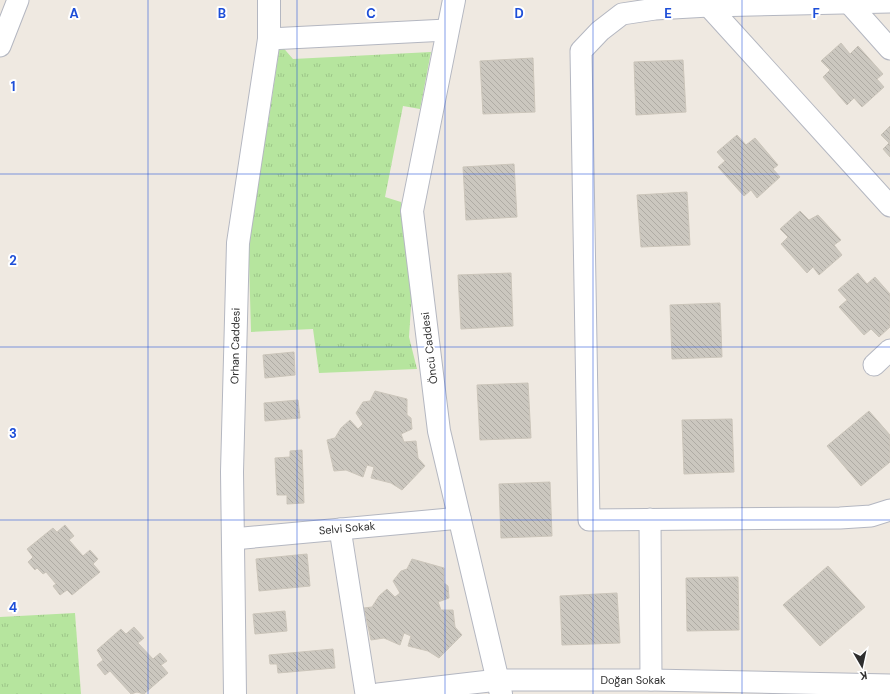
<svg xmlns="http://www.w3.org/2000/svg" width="890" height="694" font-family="'DM Sans',sans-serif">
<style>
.park{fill:url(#park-tufts)}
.building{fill:url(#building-back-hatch);stroke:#cbc5ba}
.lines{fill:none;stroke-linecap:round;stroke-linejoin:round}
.minor-casing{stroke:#b4b7c1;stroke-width:23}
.tertiary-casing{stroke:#b4b7c1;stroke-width:24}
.minor{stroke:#fff;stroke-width:21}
.tertiary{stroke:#fff;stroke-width:22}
.grid{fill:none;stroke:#1d4ed8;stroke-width:1;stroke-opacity:0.55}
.labels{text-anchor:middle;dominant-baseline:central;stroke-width:4;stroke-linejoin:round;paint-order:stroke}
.street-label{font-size:11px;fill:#2e2e2e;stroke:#fff}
.grid-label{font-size:13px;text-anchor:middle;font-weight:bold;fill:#1d4ed8;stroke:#fff;stroke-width:4;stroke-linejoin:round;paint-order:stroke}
</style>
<defs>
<pattern id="park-tufts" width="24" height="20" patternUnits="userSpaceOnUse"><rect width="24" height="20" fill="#b6e59e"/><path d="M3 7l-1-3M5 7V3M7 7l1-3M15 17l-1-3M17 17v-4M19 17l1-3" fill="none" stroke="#9dc588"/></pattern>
<pattern id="building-back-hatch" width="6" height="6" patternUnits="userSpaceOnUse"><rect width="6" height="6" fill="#cbc7bf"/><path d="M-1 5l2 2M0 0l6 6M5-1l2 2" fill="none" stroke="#afaba4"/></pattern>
</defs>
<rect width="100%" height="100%" fill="#efe9e1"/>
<g class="park">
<polygon points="280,44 293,59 431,52 420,109 403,106 385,197 401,202 412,291 409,337 417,369 319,373 313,329 251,332 248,225 268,124"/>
<polygon points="75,613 81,694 0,694 0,617"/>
</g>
<g class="building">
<polygon points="841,43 850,54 858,46 883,74 877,79 884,87 862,107 854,98 847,105 823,77 830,70 821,61"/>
<polygon points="533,58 535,112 483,114 480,61"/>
<polygon points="683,60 686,112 636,115 634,62"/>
<polygon points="890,126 890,157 883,149 889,143 881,135"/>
<polygon points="737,135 746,145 755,138 778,165 773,169 780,177 757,198 751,190 744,196 718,167 725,161 717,152"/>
<polygon points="514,164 517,217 466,220 463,167"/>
<polygon points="687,192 690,245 641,247 637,195"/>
<polygon points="800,211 809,220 818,215 841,240 834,245 842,255 819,275 813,267 807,273 781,244 788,237 780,229"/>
<polygon points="511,273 513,326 461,329 458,275"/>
<polygon points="858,273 867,284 875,277 890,294 890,327 879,337 871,329 864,335 839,307 847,300 838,290"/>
<polygon points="720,303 722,357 672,359 670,305"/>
<polygon points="294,352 295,375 265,378 263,355"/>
<polygon points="528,383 531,438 480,440 477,385"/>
<polygon points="375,391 407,399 407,415 411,418 412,429 401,434 404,442 416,441 418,458 425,466 402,490 391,483 371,478 374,467 367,465 363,477 346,470 334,471 327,440 335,438 341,428 350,420 358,429 363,424 356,413 363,402 370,401"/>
<polygon points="298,400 300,418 265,421 264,403"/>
<polygon points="869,411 890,435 890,462 861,486 827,446"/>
<polygon points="732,419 734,472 684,474 682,420"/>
<polygon points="302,450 304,503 287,504 287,495 277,495 275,458 290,457 290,451"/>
<polygon points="550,482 552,536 501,538 499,484"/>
<polygon points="65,525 74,536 69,540 83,556 90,550 98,559 93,564 100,572 72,595 67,590 60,595 53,586 56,584 46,572 43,574 37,568 35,570 28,562 33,557 27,549 53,528 57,532"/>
<polygon points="307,554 310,586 259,591 256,559"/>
<polygon points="412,559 444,568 444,583 448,586 449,598 438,602 441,610 453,610 455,627 462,635 439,658 428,651 408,646 411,636 404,633 400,645 384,638 371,640 364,608 372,607 379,596 387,589 395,597 400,593 393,581 401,571 407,569"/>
<polygon points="828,566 865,607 820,646 783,605"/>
<polygon points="738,577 739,630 687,631 686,578"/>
<polygon points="617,593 620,643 562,645 560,596"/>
<polygon points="285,611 287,631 255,634 253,614"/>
<polygon points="134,627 144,638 138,643 153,659 160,653 167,661 161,665 168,673 144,694 137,692 131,694 110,671 105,675 97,665 103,660 97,650 121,629 126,634"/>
<polygon points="333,649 335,668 278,673 277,664 270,664 269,655"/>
</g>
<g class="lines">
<defs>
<g id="minor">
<polyline points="703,0 890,206"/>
<polyline points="890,2 709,6 655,9 622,14 600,31 581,51 589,520 840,518 871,516 890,510"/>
<polyline points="849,3 890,49"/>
<polyline points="269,39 447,30"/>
<polyline points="0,46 18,0"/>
<polyline points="874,365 890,350"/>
<polyline points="650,519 651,680"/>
<polyline points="340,529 366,694"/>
<polyline points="233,539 460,518"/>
<polyline points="378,694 498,680 651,680 890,685"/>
</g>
<g id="tertiary">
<polyline points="454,0 412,211 439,431 501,694"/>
<polyline points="235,694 232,472 238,243 269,39 269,0"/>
</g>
</defs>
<use href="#minor" class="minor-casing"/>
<use href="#tertiary" class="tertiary-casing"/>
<use href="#minor" class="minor"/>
<use href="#tertiary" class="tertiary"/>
</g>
<path class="grid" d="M148,0V694M297,0V694M445,0V694M593,0V694M742,0V694M0,174H890M0,347H890M0,520H890"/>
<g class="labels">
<g class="street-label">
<text transform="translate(235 346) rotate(-89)">Orhan Caddesi</text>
<text transform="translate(429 348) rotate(-97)">Öncü Caddesi</text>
<text transform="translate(347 528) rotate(-5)">Selvi Sokak</text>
<text x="633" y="680">Doğan Sokak</text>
</g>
</g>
<g class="grid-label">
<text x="74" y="18">A</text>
<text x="222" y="18">B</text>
<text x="371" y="18">C</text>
<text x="519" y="18">D</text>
<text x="668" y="18">E</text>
<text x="816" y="18">F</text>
<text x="13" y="91">1</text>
<text x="13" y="265">2</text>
<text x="13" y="438">3</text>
<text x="13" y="612">4</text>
</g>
<g transform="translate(862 666) rotate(171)" stroke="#ffffff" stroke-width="3" paint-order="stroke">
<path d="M0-3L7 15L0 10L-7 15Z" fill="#2e2e2e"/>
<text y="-6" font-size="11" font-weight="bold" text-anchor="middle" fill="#2e2e2e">K</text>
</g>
</svg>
